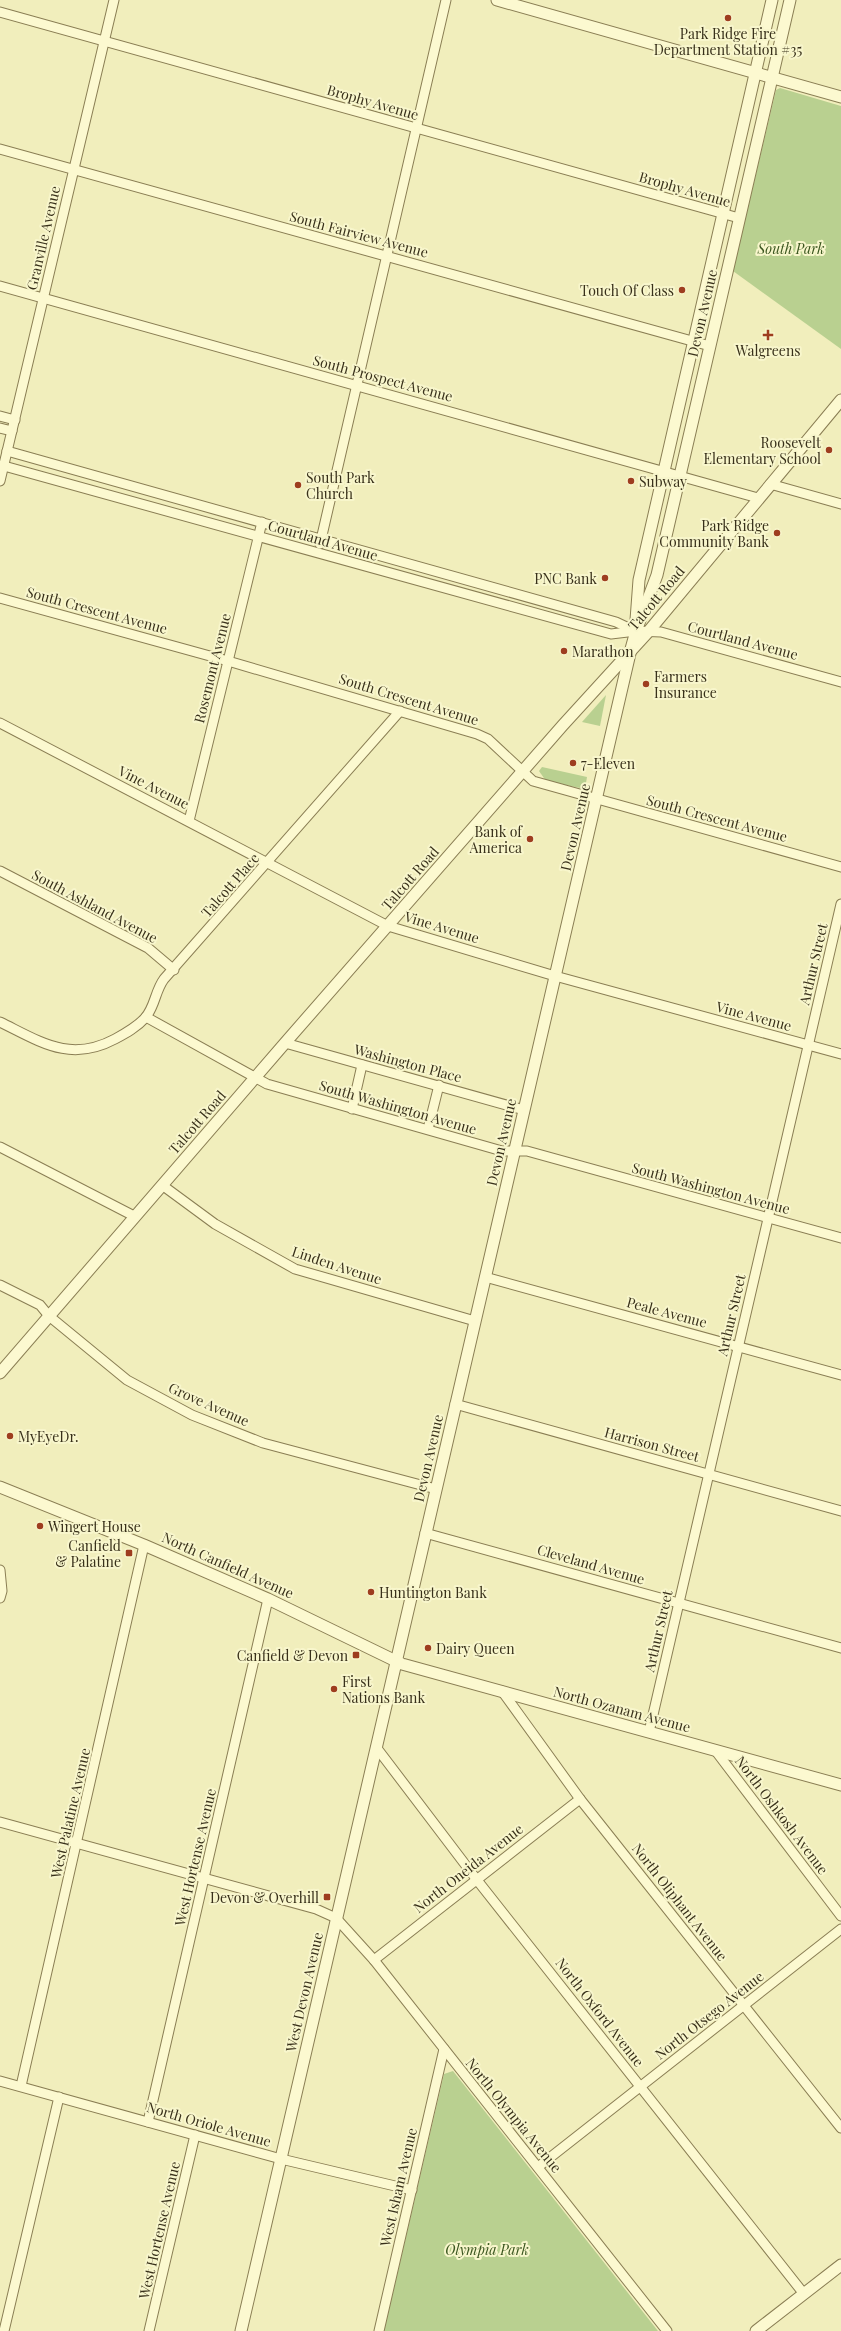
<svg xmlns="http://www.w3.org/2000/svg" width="841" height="2331" font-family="'Playfair Display',serif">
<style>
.green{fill:#b9d090}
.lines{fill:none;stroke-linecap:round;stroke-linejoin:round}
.minor-casing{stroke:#8a7e54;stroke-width:11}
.tertiary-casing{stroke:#8a7e54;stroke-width:13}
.minor{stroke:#fcf9d0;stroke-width:9}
.tertiary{stroke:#fcf9d0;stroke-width:11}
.poi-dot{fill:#9e3d1f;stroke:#f8f6cc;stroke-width:1.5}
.labels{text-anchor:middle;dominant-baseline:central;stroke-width:4;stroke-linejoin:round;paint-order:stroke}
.poi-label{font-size:14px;fill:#38301a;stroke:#f8f6cc;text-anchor:start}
.street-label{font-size:14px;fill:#38301a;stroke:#f8f6cc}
.park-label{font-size:14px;font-style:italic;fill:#3b561f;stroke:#f8f6cc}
</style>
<rect width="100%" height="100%" fill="#f1eebc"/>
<g class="green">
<polygon points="780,88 841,106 841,349 733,271 776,90"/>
<polygon points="606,695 600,726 582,722"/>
<polygon points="542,767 587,777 585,789 546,781 539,771"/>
<polygon points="453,2071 658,2331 384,2331 444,2074"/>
</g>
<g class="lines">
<defs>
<g id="minor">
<polyline points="0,12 739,218"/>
<polyline points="0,149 710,346"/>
<polyline points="0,286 758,498"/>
<polyline points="0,416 15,420"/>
<polyline points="0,428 12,431"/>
<polyline points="7,451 616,622 635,631"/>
<polyline points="4,466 611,634 636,631 661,632 841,682"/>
<polyline points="0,481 114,0"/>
<polyline points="770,484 841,504"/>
<polyline points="320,544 446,0"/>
<polyline points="0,598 228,661 477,734 488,739 533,781 841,867"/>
<polyline points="0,723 388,926 555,976 841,1054"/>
<polyline points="189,821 262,522"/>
<polyline points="0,871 148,948 174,970"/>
<polyline points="146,1017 267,1084 502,1151 527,1151 841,1238"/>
<path d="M0,1022C41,1042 70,1063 115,1039C126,1033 137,1027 145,1018C155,1007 155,991 164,979L400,711"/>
<polyline points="285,1043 524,1110"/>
<polyline points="352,1109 362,1065"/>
<polyline points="428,1129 439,1085"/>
<polyline points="0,1147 134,1216"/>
<polyline points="162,1185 215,1224 295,1269 475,1321"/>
<polyline points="485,1277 841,1375"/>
<polyline points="0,1285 40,1305 49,1316 127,1380 192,1415 263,1443 436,1489"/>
<polyline points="455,1404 841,1511"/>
<polyline points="425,1533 841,1648"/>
<polyline points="0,1570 2,1591 0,1598"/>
<polyline points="502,1691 580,1799 841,2128"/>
<polyline points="649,1732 841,904"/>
<polyline points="376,1747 477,1880 804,2294"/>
<polyline points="715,1750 841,1916"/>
<polyline points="0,1822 316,1909 336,1918 374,1960 667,2331"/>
<polyline points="374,1960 580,1799"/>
<polyline points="0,2081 281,2159 412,2190"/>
<polyline points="21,2086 144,1545"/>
<polyline points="148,2122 268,1599"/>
<polyline points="538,2167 841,1929"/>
<polyline points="4,2331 59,2097"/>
<polyline points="149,2331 195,2135"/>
<polyline points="379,2331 444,2049"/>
</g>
<g id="tertiary">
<polyline points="497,0 841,97"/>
<polyline points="636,620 639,580 772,0"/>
<polyline points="0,1373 285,1043 563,725 648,632 841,400"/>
<polyline points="0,1487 144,1545 268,1599 402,1664 841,1785"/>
<polyline points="241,2331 631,649 636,631 657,575 790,0"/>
<polyline points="756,2331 841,2265"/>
</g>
</defs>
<use href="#minor" class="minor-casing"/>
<use href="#tertiary" class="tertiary-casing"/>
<use href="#minor" class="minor"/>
<use href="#tertiary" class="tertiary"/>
</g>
<g class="poi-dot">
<circle cx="728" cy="18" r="4"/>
<circle cx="682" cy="290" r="4"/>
<path d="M766 329h4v4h4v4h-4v4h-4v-4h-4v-4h4z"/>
<circle cx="829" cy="450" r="4"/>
<circle cx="631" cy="481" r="4"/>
<circle cx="298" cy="485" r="4"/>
<circle cx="777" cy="533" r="4"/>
<circle cx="605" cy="578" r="4"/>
<circle cx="564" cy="651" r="4"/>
<circle cx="646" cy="684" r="4"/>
<circle cx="573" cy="763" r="4"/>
<circle cx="530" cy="839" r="4"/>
<circle cx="10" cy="1436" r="4"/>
<circle cx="40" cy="1526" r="4"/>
<rect x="125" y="1549" width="8" height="8" rx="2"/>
<circle cx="371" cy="1592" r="4"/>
<circle cx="428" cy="1648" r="4"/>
<rect x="352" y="1651" width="8" height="8" rx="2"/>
<circle cx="334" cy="1689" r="4"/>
<rect x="323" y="1893" width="8" height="8" rx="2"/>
</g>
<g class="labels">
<g class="poi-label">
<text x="728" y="33" text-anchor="middle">Park Ridge Fire<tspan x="728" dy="16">Department Station #35</tspan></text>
<text x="674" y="290" text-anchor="end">Touch Of Class</text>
<text x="768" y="350" text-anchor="middle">Walgreens</text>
<text x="821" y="442" text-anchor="end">Roosevelt<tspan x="821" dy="16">Elementary School</tspan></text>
<text x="306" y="477">South Park<tspan x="306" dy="16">Church</tspan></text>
<text x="639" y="481">Subway</text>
<text x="769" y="525" text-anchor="end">Park Ridge<tspan x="769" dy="16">Community Bank</tspan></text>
<text x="597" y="578" text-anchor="end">PNC Bank</text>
<text x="572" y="651">Marathon</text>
<text x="654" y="676">Farmers<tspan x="654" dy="16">Insurance</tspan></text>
<text x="581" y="763">7-Eleven</text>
<text x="522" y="831" text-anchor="end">Bank of<tspan x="522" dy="16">America</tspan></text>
<text x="18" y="1436">MyEyeDr.</text>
<text x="48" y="1526">Wingert House</text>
<text x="121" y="1545" text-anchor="end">Canfield<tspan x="121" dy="16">&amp; Palatine</tspan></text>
<text x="379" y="1592">Huntington Bank</text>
<text x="436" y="1648">Dairy Queen</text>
<text x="348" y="1655" text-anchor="end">Canfield &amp; Devon</text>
<text x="342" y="1681">First<tspan x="342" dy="16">Nations Bank</tspan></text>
<text x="319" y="1897" text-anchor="end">Devon &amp; Overhill</text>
</g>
<g class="street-label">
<text transform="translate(373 102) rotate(16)">Brophy Avenue</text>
<text transform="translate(685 189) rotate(16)">Brophy Avenue</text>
<text transform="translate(359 234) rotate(15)">South Fairview Avenue</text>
<text transform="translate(43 238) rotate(-77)">Granville Avenue</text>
<text transform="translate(702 313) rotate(-77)">Devon Avenue</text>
<text transform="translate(383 378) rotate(15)">South Prospect Avenue</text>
<text transform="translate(323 540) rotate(16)">Courtland Avenue</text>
<text transform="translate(656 598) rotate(-50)">Talcott Road</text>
<text transform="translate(97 610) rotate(15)">South Crescent Avenue</text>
<text transform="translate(743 640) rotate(15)">Courtland Avenue</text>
<text transform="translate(212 668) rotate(-76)">Rosemont Avenue</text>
<text transform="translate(409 699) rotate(17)">South Crescent Avenue</text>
<text transform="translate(154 787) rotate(27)">Vine Avenue</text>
<text transform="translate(717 818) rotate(15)">South Crescent Avenue</text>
<text transform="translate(575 827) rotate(-77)">Devon Avenue</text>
<text transform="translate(410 878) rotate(-49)">Talcott Road</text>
<text transform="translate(230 885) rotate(-49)">Talcott Place</text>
<text transform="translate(95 906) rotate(28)">South Ashland Avenue</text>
<text transform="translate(442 927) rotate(17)">Vine Avenue</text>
<text transform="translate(813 964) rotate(-77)">Arthur Street</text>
<text transform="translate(754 1016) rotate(15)">Vine Avenue</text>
<text transform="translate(408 1063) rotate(15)">Washington Place</text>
<text transform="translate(398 1107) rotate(16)">South Washington Avenue</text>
<text transform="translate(197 1122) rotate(-49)">Talcott Road</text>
<text transform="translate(501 1142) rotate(-77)">Devon Avenue</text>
<text transform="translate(711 1188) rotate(15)">South Washington Avenue</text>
<text transform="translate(337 1265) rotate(18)">Linden Avenue</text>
<text transform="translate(667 1312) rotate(15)">Peale Avenue</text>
<text transform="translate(731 1315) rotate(-77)">Arthur Street</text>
<text transform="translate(209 1404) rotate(24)">Grove Avenue</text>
<text transform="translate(652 1444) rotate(15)">Harrison Street</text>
<text transform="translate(428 1458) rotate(-77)">Devon Avenue</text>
<text transform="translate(591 1564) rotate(16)">Cleveland Avenue</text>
<text transform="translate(228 1565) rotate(24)">North Canfield Avenue</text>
<text transform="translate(658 1631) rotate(-77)">Arthur Street</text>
<text transform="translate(622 1709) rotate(15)">North Ozanam Avenue</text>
<text transform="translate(70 1813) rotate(-77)">West Palatine Avenue</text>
<text transform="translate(782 1815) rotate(53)">North Oshkosh Avenue</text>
<text transform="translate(195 1857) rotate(-77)">West Hortense Avenue</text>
<text transform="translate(468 1868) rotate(-38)">North Oneida Avenue</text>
<text transform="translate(680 1902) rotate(52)">North Oliphant Avenue</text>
<text transform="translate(304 1992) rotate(-77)">West Devon Avenue</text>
<text transform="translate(600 2012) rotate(52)">North Oxford Avenue</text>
<text transform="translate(709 2015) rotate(-38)">North Otsego Avenue</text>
<text transform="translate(514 2115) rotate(51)">North Olympia Avenue</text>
<text transform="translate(209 2124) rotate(16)">North Oriole Avenue</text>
<text transform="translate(398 2187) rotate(-77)">West Isham Avenue</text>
<text transform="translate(159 2230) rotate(-77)">West Hortense Avenue</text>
</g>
<g class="park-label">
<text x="791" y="248">South Park</text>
<text x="487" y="2249">Olympia Park</text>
</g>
</g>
</svg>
